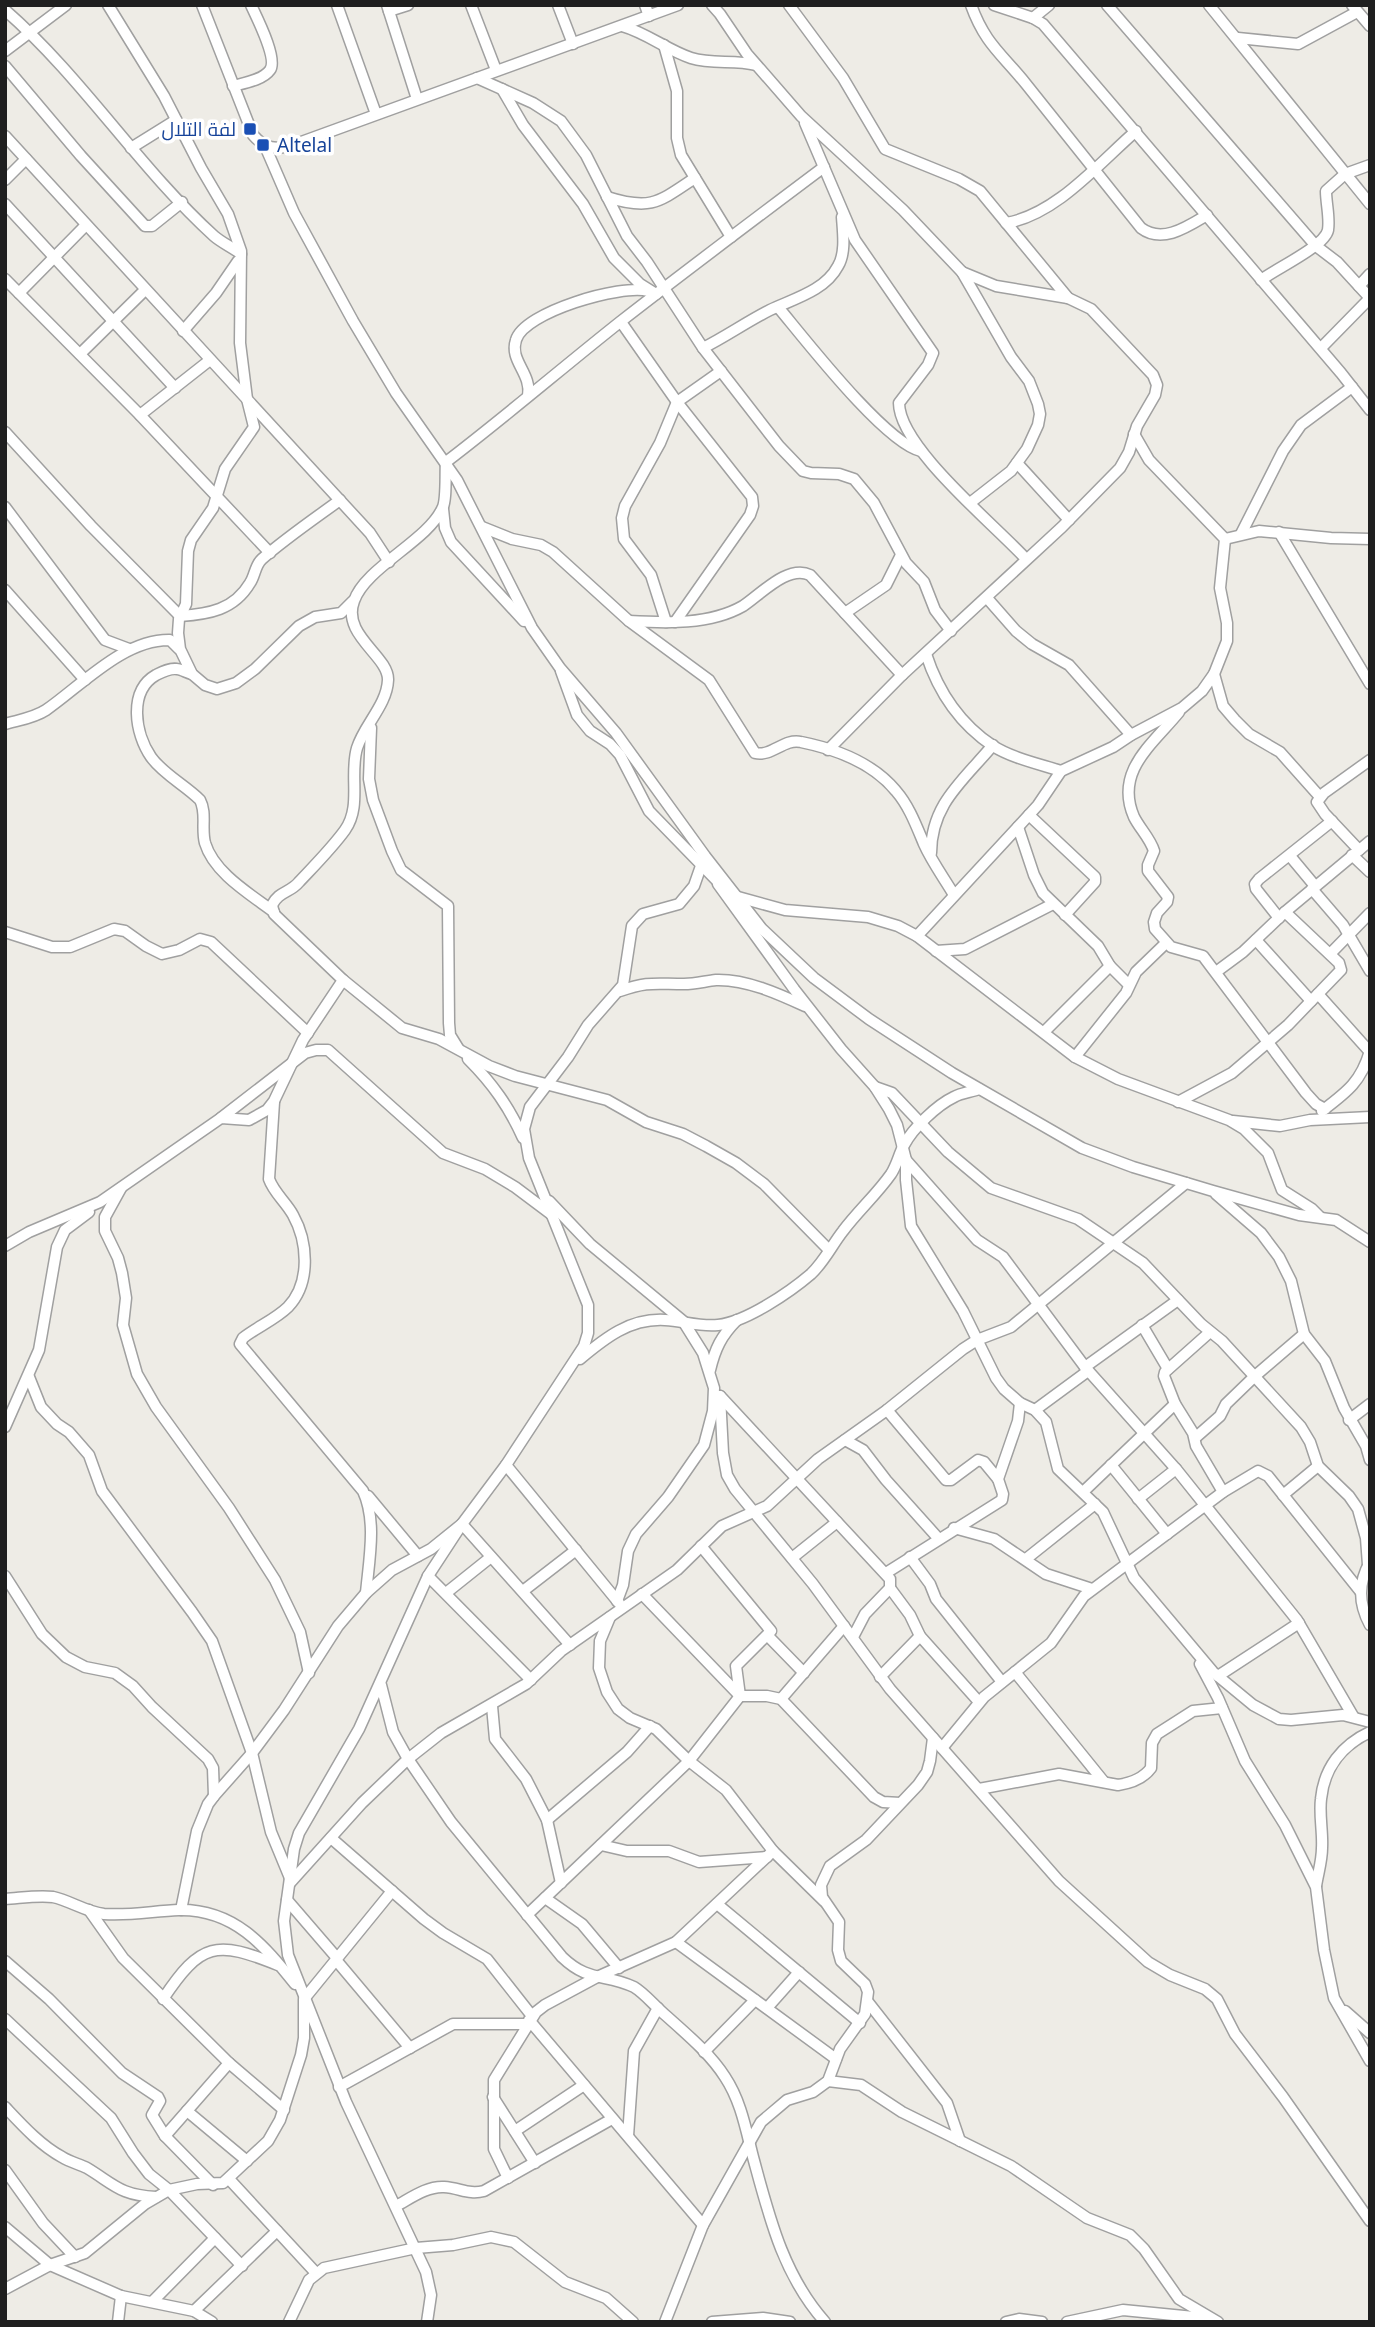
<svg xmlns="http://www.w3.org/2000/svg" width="1375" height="2327" font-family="'Noto Sans',Cairo,sans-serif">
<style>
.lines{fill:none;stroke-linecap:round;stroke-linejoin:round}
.minor-casing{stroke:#a0a0a0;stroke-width:13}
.minor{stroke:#fff;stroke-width:10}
.transit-dot{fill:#1a4fb4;stroke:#fff;stroke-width:2.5}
.labels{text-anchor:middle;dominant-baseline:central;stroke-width:7;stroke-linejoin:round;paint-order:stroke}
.transit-label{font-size:19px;fill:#164399;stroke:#fff;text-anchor:end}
</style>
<rect width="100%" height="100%" fill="#eeece6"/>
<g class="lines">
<defs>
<g id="minor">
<polyline points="108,5 164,96 201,168 228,214 241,251 240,343 247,399 254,427 225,469 213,508 191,540 188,551 186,604 179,619 178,633 180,649 192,674 205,685 217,689 236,683 255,669 299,626 315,617 341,613 353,601"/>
<path d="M202,5L253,135C265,149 276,150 293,145L678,5"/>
<polyline points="337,5 376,114"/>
<polyline points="387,5 417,99"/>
<polyline points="471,5 496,70"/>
<polyline points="558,5 573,44"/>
<polyline points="645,5 649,16"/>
<polyline points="712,5 720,14 747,54 801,116 903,210 962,272 1011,357 1029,381 1038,404 1040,414 1038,425 1027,449 1011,471 970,503"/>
<polyline points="789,5 843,78 885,149 959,179 980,191 1068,298"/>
<path d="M971,5C985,44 1002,54 1026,84C1064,132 1103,180 1141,228C1162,244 1187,227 1207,215"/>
<polyline points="994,5 1033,18 1043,24 1341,373 1370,410"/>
<polyline points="1107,5 1316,246 1337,262 1370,298"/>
<polyline points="1209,5 1370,204"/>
<polyline points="1352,5 1370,26"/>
<path d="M5,10C83,78 138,167 214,236C222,243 232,247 241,254"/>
<polyline points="389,11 408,5"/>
<polyline points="1033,18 1049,5"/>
<path d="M622,26C647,33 667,50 691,58C713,65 734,59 756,65"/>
<polyline points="1238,38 1298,44 1357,12"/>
<polyline points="664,45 677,91 677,138 681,155 731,237"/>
<polyline points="5,51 66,5"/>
<polyline points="5,66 81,156 145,226 152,226 182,202"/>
<polyline points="477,78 533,103 561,121 586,155 627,236 647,262 703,348 779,446 803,471 811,473 839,474 854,479 874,503 906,563 924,582 935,610 951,631"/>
<path d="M233,86C244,83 263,80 270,70C278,59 257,18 251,5"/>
<polyline points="502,89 523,125 583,204 614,258 640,284 656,294"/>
<path d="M805,123L855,240L933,353L928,365L899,403C899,447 995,525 1026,559"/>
<polyline points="5,136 370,533 389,562"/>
<polyline points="265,146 294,213 353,321 396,393 457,480 532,628 560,668 616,733 705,856 762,929 814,978 869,1019 952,1073 1082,1148 1133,1167 1213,1191 1299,1215 1336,1220 1370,1242"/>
<polyline points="131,148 176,120"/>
<polyline points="5,180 26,159"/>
<path d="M607,197C651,211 659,202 695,178"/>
<polyline points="5,204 175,388"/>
<path d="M1006,223C1056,215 1099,163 1136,131"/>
<polyline points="5,279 140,415 270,553"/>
<path d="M1261,280C1277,268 1325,246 1328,230C1330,218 1326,203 1326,191L1345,174L1370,165"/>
<polyline points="1359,286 1370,274"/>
<polyline points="19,293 86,225"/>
<path d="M778,307C804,338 885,443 921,451"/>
<polyline points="621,322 677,402 752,497 753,506 750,515 675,622"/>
<polyline points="183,331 216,293 238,261"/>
<path d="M703,348C725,337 748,321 770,310C793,299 825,291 838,266C846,253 843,232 842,217"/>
<polyline points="1321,348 1370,298"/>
<polyline points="80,354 145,290"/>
<path d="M528,396C532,373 509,361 516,340C524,312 621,284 648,291"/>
<polyline points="140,415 210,360"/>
<path d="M5,432L91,526L180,616C209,614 234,610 250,583C255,576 255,565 262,559C286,538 314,519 340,500"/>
<polyline points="1017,463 1069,520"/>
<polyline points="5,507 105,640 129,649"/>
<polyline points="443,509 445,528 451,542 524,621"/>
<path d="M482,527L512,539L541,545L553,552L629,621L709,680L755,753C772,757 784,738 801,742C836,749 873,763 896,791C909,806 916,825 924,844C932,862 944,878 954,895"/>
<polyline points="1279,532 1370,684"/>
<polyline points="1241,534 1283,451 1301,425 1352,387"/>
<polyline points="1225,539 1259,531 1331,538 1370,539"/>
<polyline points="5,590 85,680"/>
<polyline points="987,598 1016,631 1032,644 1069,665 1131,735"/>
<polyline points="845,613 886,585 901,555"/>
<path d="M629,621C666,623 710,625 743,606C760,595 788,564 810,575L902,675"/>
<polyline points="666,622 651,575 624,539 622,518 625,506 660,443 677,402 721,371"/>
<path d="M926,654C938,691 960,724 993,746C1012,758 1039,764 1061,771"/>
<polyline points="561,671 577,715 590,731 610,744 620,755 649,811 723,887"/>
<path d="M192,674C187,673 181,669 177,669C169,668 162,672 156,675C128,691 135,734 151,757C163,774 185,785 200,800C207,813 201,828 205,843C214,873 250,894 274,912"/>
<polyline points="1214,674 1223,706 1235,720 1249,734 1280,752 1320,797"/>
<path d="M1179,712C1153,744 1114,771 1134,817C1140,829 1150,838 1154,851L1148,865V871L1168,897L1167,902L1157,913L1154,922L1155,929L1171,947L1203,956L1306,1093L1316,1104L1325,1109"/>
<path d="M5,724C19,720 34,718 46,710C82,685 124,639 170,640L179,649"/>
<polyline points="371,728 369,779 373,800 392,851 401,870 448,906 449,1023 450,1035 458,1048"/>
<polyline points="828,750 902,675 1062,527 1120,468 1129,452 1137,426 1155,395 1157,385 1153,375 1091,309 1068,298 996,286 962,272"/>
<polyline points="1029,815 1095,877 1095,882 1065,915"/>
<polyline points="1018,827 1034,875 1043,893 1098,946 1110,966 1129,985"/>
<polyline points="1359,850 1325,814 1317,802 1324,793 1370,760"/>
<path d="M931,853C931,804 963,781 993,745"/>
<polyline points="1352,855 1370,872"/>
<polyline points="1290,856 1315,886"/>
<polyline points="718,884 794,989 841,1049 875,1087 889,1109 897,1125 906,1160 906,1180 911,1226 963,1311 996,1378 1004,1389 1020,1403 1035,1410 1046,1422 1058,1469 1103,1512 1134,1578 1213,1672 1253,1705 1279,1719 1291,1720 1343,1715 1370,1722"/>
<polyline points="1312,889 1343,925 1370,971"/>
<polyline points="738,897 785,910 868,917 898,926 917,936 1075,1057 1118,1079 1229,1120 1244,1129 1268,1153 1282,1190 1312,1209 1320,1217"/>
<polyline points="1279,918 1256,889 1255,884 1259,879 1332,821"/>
<polyline points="5,932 52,947 70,947 114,929 125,931 146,946 162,954 179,950 200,939 211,942 308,1033"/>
<polyline points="917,936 1018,827 1038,805 1061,771 1113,747 1131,735 1182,708 1202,691 1214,674 1227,641 1227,623 1220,588 1225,539 1149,460 1134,434"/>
<polyline points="1256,940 1311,1001"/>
<polyline points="936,951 965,949 1053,904"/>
<polyline points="1330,954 1370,913"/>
<polyline points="1216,972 1243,952 1285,912 1370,841"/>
<polyline points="343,980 402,1028 439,1039 489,1066 515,1076 607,1100 646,1122 683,1134 706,1146 736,1163 764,1184 829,1250"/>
<path d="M620,991C648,981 655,984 684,984C695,984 706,981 716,980C746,979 779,994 805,1006"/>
<polyline points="1318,994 1369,1051"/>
<polyline points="1044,1032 1110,966"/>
<polyline points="1075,1057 1126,993 1136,972 1166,943"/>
<path d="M468,1059C493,1084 509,1107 523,1138"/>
<polyline points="875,1087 892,1093 948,1152 991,1188 1078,1219 1143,1263 1201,1324 1222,1341 1301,1427 1310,1442 1318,1466 1349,1496 1358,1509 1366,1538 1368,1565"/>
<path d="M274,1102L269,1179C274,1193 286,1202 293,1215C308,1242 311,1283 288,1307C276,1319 257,1327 243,1338L240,1344L363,1491C377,1521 369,1560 366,1593"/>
<polyline points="1178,1102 1232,1073 1288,1025 1341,970 1339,963 1285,912"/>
<path d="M1322,1111C1347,1092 1361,1082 1370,1051"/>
<polyline points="221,1118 305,1053 316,1050 328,1050 443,1153 485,1169 515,1187 551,1214"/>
<polyline points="1233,1121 1280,1126 1310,1120 1370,1117"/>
<polyline points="906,1160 977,1240 1003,1257 1085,1367 1176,1469 1297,1620 1353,1716"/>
<polyline points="121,1188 105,1217 105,1231 118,1258 122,1273 126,1298 123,1325 137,1374 156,1407 229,1508 275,1580 300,1632 309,1673"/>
<polyline points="1216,1194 1261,1233 1279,1257 1291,1281 1304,1334 1325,1361 1344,1408 1366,1446 1370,1460"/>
<polyline points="549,1201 590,1244 683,1321 703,1353 714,1388 713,1411 704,1445 668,1497 636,1534 628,1551 623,1585 617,1601"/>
<path d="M5,1246L29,1232L100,1202L221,1118L249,1120L267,1110L274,1101L303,1040L343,980L274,914L272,905C279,891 290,893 299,882C314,866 332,848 345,830C362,806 349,775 357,748C364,725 387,705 388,680C389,656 341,635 354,601C365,568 427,541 442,509C447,501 445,473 446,462C505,417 562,368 620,322C688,269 756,218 824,167"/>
<polyline points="1142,1325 1168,1369"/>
<polyline points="1210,1332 1165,1372 1164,1376 1175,1404 1193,1433 1196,1446 1223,1492"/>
<path d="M580,1359C605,1338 630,1318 665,1320C683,1321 700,1327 718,1325C746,1322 790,1292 811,1274C824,1262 832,1245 843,1231C858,1211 877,1194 891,1174C897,1165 899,1154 904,1145C913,1128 937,1105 954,1097C961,1093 971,1092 979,1089"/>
<polyline points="1085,1367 1178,1300"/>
<path d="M710,1370C715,1349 721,1336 737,1320"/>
<polyline points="29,1377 41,1407 57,1424 69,1432 89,1455 102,1491 192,1612 212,1641 252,1753 271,1832 290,1878"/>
<polyline points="720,1396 723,1453 727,1475 735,1489 813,1584 890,1689 1059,1881 1148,1962 1170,1975 1205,1989 1217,1999 1235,2034 1283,2097 1370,2221"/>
<polyline points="720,1396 890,1579 890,1588 865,1614 853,1637"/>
<polyline points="887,1410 946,1480 951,1480 978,1460 984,1462 998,1479"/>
<polyline points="1035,1410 1088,1371"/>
<polyline points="1349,1420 1370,1404"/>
<polyline points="5,1427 39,1350 57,1247 65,1230 89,1212"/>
<polyline points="1195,1438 1220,1416 1226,1404 1255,1376 1304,1334"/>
<polyline points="845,1440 863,1450 886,1480 938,1538"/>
<polyline points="506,1465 619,1603"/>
<polyline points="1111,1465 1167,1534"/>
<polyline points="1083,1492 1175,1404"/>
<polyline points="1283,1495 1318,1466"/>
<polyline points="368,1496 418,1556"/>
<polyline points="1138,1499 1176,1469"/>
<polyline points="954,1528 994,1539 1046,1574 1092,1589"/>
<polyline points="910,1557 930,1584 936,1599 1002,1682"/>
<polyline points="792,1558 837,1522"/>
<polyline points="1026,1559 1095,1504"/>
<path d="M1370,1562C1358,1583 1358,1603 1370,1625"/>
<polyline points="886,1573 1002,1500 1003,1494 998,1479 1018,1421 1020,1403"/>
<polyline points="5,1576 42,1634 66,1657 85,1667 115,1673 133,1686 152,1707 208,1759 213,1768 214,1796"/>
<polyline points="428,1576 531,1680"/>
<polyline points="890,1588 910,1615 920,1636 979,1702"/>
<polyline points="523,1591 576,1550"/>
<polyline points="446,1593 491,1557"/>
<polyline points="642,1594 740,1696 767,1696 781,1699 874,1797 883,1802 900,1803"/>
<polyline points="610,1617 600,1641 599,1668 607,1692 618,1709 630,1718 656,1729 689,1761 726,1790 773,1851 824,1901"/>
<polyline points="768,1636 804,1673"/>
<polyline points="1200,1664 1218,1698 1245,1761 1285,1825 1316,1887 1324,1950 1334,1998 1370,2061"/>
<polyline points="1015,1672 1104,1782"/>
<polyline points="1218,1676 1299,1623"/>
<polyline points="880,1677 920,1636"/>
<path d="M381,1685L393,1732L408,1759L451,1822L562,1957C589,1983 605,1973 634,1987C644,1993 653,2004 662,2012C684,2032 709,2052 725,2077C741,2101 746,2130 753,2157C769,2216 783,2275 825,2322"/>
<polyline points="781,1699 844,1626"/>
<polyline points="492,1706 495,1739 526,1779 547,1820 561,1883"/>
<polyline points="942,1748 984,1697 1051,1643 1084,1596 1223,1492 1258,1471 1268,1476 1360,1591"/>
<path d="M979,1789L1059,1774L1118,1785C1131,1783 1143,1779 1151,1768L1152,1743L1157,1734L1193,1711L1222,1708"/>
<polyline points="547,1820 627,1752 650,1726"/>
<polyline points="331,1838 424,1919 443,1933 487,1959 532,2016"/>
<polyline points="601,1845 627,1851 669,1851 699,1862 767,1857"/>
<polyline points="290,1883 362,1803 408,1759 441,1733 526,1684 561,1651 677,1570 722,1526 767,1506 818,1459 887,1410 963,1349 977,1340 1011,1327 1186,1183"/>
<path d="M1316,1886C1318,1873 1322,1861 1322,1848C1323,1832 1319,1815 1321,1799C1324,1768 1342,1745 1370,1732"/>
<polyline points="545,1898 582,1924 619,1968"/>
<path d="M5,1899C21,1898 38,1895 53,1897C71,1901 86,1912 104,1914C129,1916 154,1911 179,1910C234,1909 264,1945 295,1984"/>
<polyline points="287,1900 337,1958"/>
<polyline points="717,1904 860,2023"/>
<polyline points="89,1910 123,1958 229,2063 284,2110"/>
<polyline points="181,1910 197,1831 208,1804 214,1796 252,1753 284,1710 338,1626 366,1593 392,1570 431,1549 462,1524 570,1645"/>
<polyline points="527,1915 689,1761 740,1696 736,1666 771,1631 701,1546"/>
<polyline points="676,1942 836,2059"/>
<polyline points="336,1960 410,2048"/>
<polyline points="5,1961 49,1999 122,2073 158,2097 160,2101 152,2115 165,2136 213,2185"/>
<path d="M163,1999C201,1942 216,1940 278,1965"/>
<polyline points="868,2002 947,2103 960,2141"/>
<polyline points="767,2008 799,1972"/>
<polyline points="1345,2011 1370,2033"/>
<polyline points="5,2019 111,2118 133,2153 149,2174 169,2190 242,2266"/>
<polyline points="529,2020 703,2225"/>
<polyline points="704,2052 755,2000"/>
<polyline points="828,2081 861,2085 902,2112 1011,2166 1087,2218 1130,2235 1144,2249 1179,2299 1218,2322"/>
<polyline points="339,2087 453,2024 528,2024"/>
<polyline points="493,2097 535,2163"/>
<path d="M5,2107C22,2125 40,2145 62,2157C70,2162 79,2164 87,2168C115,2185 120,2195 156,2197"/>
<polyline points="187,2111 247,2161"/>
<polyline points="515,2131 584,2085"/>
<polyline points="165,2136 229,2063"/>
<polyline points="628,2136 634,2051 658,2008"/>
<polyline points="5,2170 43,2223 75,2257"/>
<polyline points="508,2178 494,2149 494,2080 536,2012 545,2005 597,1977 676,1942 773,1851"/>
<polyline points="229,2179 316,2273"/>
<path d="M396,2206C411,2198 427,2186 444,2187C460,2188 469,2195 484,2191L612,2119"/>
<polyline points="5,2227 50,2265 121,2296 194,2311 212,2322"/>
<polyline points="5,2289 50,2265 85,2253 145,2204 169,2190 197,2184 223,2183 268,2141 280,2120 301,2055 304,2038 304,1999 392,1891"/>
<polyline points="153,2301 215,2238"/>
<polyline points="194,2311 277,2231"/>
<polyline points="118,2322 121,2296"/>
<polyline points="289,2322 309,2280 324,2268 416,2248 453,2245 491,2237 514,2242 565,2282 606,2298 633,2322"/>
<polyline points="427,2322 431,2295 426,2272 346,2102 288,1955 284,1921 294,1849 299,1833 359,1729 428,1576 462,1524 506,1465 584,1346 588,1333 588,1305 529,1158 524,1129 530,1107 568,1057 588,1025 623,985 632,926 643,914 679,904 694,886 701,866"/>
<polyline points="665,2322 703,2225 761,2122 787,2100 813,2092 828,2081 840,2049 865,2014 868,1992 865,1984 841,1961 838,1950 839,1922 822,1897 821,1885 830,1866 866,1840 918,1785 927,1772 930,1761 933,1738"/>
<polyline points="712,2322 763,2318 790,2322"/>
<polyline points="1006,2322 1019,2319 1042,2322"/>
<polyline points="1067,2322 1123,2310 1204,2318"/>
</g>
</defs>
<use href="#minor" class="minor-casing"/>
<use href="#minor" class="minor"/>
</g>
<g class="transit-dot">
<rect x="243" y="122" width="14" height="14" rx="3.5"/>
<rect x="256" y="138" width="14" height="14" rx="3.5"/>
</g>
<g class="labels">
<g class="transit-label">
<text x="236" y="129">لفة التلال</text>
<text x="277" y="145" text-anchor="start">Altelal</text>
</g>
</g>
<rect width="1375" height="2327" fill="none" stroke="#1f1f1f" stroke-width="14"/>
</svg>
